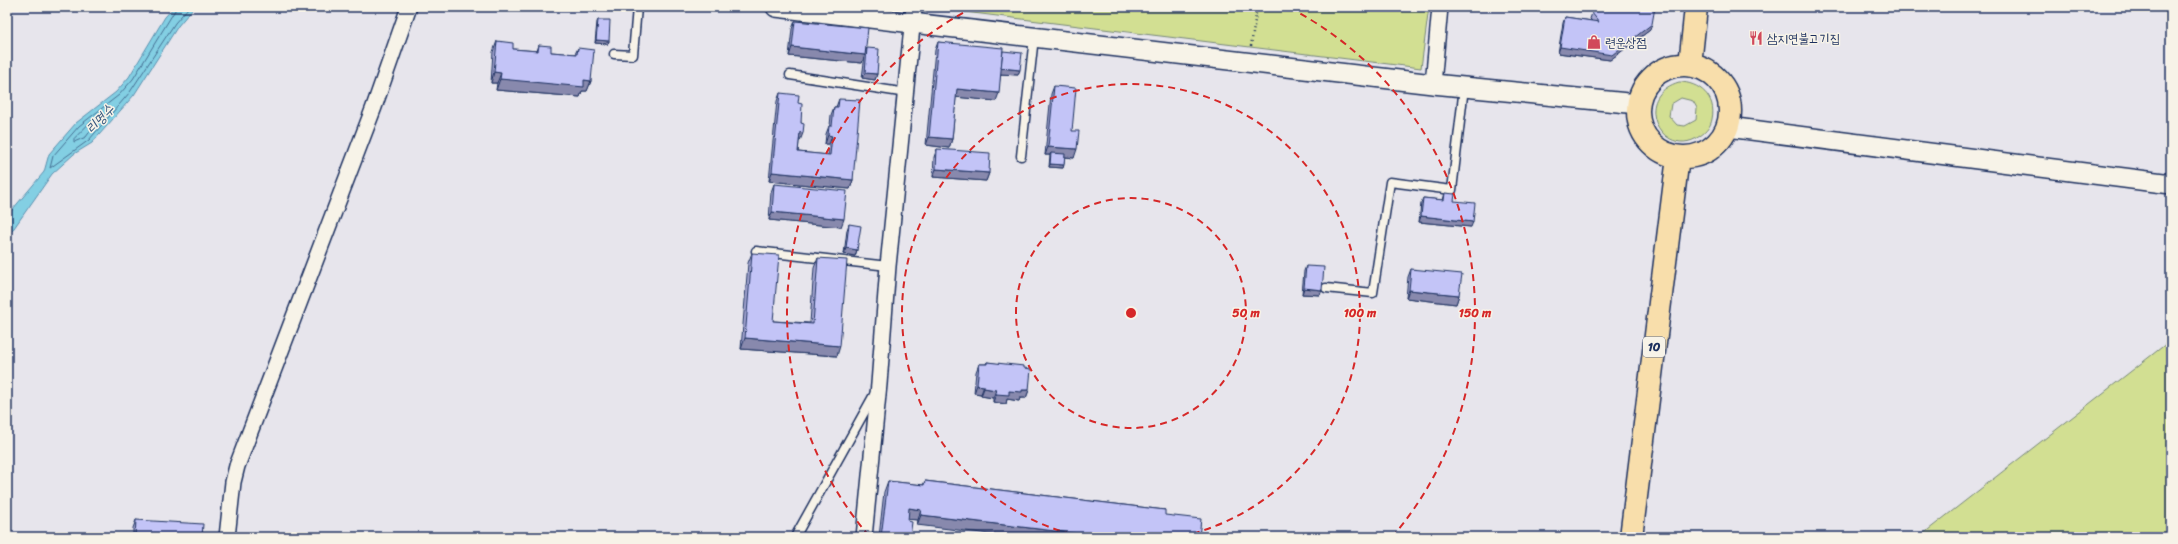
<svg xmlns="http://www.w3.org/2000/svg" width="2178" height="544" font-family="Sriracha,'Poor Story',sans-serif">
<style>
.green{fill:#d2df92;stroke:#768778;fill-rule:evenodd}
.water{fill:#83cfe3;stroke:#598fae}
.lines{fill:none;stroke-linecap:round;stroke-linejoin:round}
.shore{stroke:#456f93;stroke-width:1}
.service-casing{stroke:#1b2f5e;stroke-width:11}
.minor-casing{stroke:#1b2f5e;stroke-width:18}
.tertiary-casing{stroke:#1b2f5e;stroke-width:22}
.primary-casing{stroke:#1b2f5e;stroke-width:25}
.path{stroke:#1b2f5e;stroke-width:2.5;stroke-dasharray:1 3;stroke-linecap:butt}
.service{stroke:#f7f3e8;stroke-width:8}
.minor{stroke:#f7f3e8;stroke-width:15}
.tertiary{stroke:#f7f3e8;stroke-width:19}
.primary{stroke:#f8deab;stroke-width:22}
.wall{fill:#a8a9d4;stroke:#1b2f5e}
.shaded-wall{fill:#8889ad;stroke:#1b2f5e}
.building{fill:#c3c4f7;stroke:#1b2f5e}
.ring{fill:none;stroke:#d62828;stroke-width:2;stroke-dasharray:7 5}
.labels{text-anchor:middle;dominant-baseline:central;stroke-width:3;stroke-linejoin:round;paint-order:stroke}
.shield{fill:#f7f3e8;stroke:#5d6a87;stroke-width:1}
.shield-label{font-size:12px;font-weight:bold;fill:#1b2f5e}
.poi-label{font-size:13px;fill:#1b2f5e;stroke:#f7f3e8;text-anchor:start}
.water-label{font-size:14px;font-style:italic;fill:#35577f;stroke:#f7f3e8}
.centre{fill:#d62828;stroke:#f7f3e8;stroke-width:2}
.ring-label{font-size:12px;text-anchor:middle;font-weight:bold;fill:#d62828;stroke:#f7f3e8;stroke-width:3;stroke-linejoin:round;paint-order:stroke}
</style>
<rect width="100%" height="100%" fill="#e7e5ec"/>
<filter id="ink" filterUnits="userSpaceOnUse"><feTurbulence type="fractalNoise" baseFrequency=".025" numOctaves="2"/><feDisplacementMap in="SourceGraphic" scale="8" xChannelSelector="R" yChannelSelector="G"/><feConvolveMatrix kernelMatrix="1 2 1 2 8 2 1 2 1" color-interpolation-filters="sRGB"/></filter>
<g filter="url(#ink)">
<g class="green">
<polygon points="924,7 1429,7 1421,68"/>
<path d="M1679,82C1699,82 1717,97 1712,119C1711,126 1706,132 1700,136C1663,162 1629,97 1679,82ZM1681,98L1693,101L1697,108L1696,120L1685,126L1677,125L1669,116L1671,104Z"/>
<polygon points="2171,340 2171,537 1919,537"/>
</g>
<polygon class="water" points="174,7 194,7 178,26 134,95 92,143 74,154 52,174 7,238 7,216 44,172 49,154 76,123 116,92 129,77 165,17"/>
<g class="lines">
<g class="shore">
<polyline points="177,7 133,79 119,95 79,126 53,156 50,168 89,140 130,92 175,23 189,7"/>
<polygon points="93,120 96,123 86,137 74,142 74,139"/>
</g>
<defs>
<g id="service">
<polyline points="614,54 633,55 637,7"/>
<polyline points="790,75 907,93"/>
<polyline points="1021,156 1034,37"/>
<polyline points="756,251 888,266"/>
<polyline points="1326,288 1373,293 1390,182 1452,190 1464,87"/>
<polyline points="795,537 875,393"/>
</g>
<g id="minor">
<polyline points="1433,84 1440,7"/>
<polyline points="227,537 233,482 237,466 374,107 409,7"/>
<polyline points="864,537 879,384 888,266 914,7"/>
</g>
<g id="tertiary">
<polyline points="776,7 1433,84 1638,104"/>
<polyline points="1728,127 2171,184"/>
</g>
<g id="primary">
<circle cx="1684" cy="111" r="46"/>
<polyline points="1690,65 1696,7"/>
<polyline points="1631,537 1678,157"/>
</g>
</defs>
<use href="#service" class="service-casing"/>
<use href="#minor" class="minor-casing"/>
<use href="#tertiary" class="tertiary-casing"/>
<use href="#primary" class="primary-casing"/>
<polyline class="path" points="1251,46 1257,7"/>
<use href="#service" class="service"/>
<use href="#minor" class="minor"/>
<use href="#tertiary" class="tertiary"/>
<use href="#primary" class="primary"/>
</g>
<g class="wall">
<polygon points="1592,13 1650,30 1610,60 1558,53 1563,23 1565,17 1592,21 1590,19"/>
<polygon points="598,20 609,41 608,44 595,43 597,22"/>
<polygon points="795,21 865,53 867,48 877,74 875,80 862,78 865,55 862,63 789,56 792,29"/>
<polygon points="497,41 513,49 537,51 539,45 551,52 575,54 578,48 591,81 587,91 582,91 580,97 496,90 497,83 491,83 493,52"/>
<polygon points="938,42 1003,51 1018,75 1001,74 996,101 956,97 952,139 949,148 926,145 935,50"/>
<polygon points="1054,86 1072,131 1074,158 1065,157 1063,168 1049,167 1050,155 1045,155 1051,94"/>
<polygon points="780,93 798,103 801,123 800,141 799,141 798,152 828,155 829,144 825,144 826,134 829,126 830,126 831,115 834,107 836,107 839,99 853,180 850,189 769,181 777,101"/>
<polygon points="937,149 989,173 986,181 933,177 934,157"/>
<polygon points="774,184 841,227 769,220 771,192"/>
<polygon points="1445,193 1454,201 1471,227 1419,222 1421,203 1423,198 1443,200"/>
<polygon points="849,224 857,250 855,256 844,254 847,230"/>
<polygon points="752,253 773,321 810,323 814,268 818,258 837,356 741,349 748,263"/>
<polygon points="1306,266 1320,295 1302,294 1304,271"/>
<polygon points="1411,269 1459,295 1456,304 1406,298 1408,277"/>
<polygon points="987,362 1024,368 1029,390 1026,398 1020,398 1019,401 1007,399 1006,404 993,402 993,398 981,396 981,394 974,393 976,372 979,364 986,364"/>
<polygon points="888,481 923,485 925,481 1165,510 917,525 918,520 908,519 908,521 910,537 879,537 884,492"/>
<polygon points="136,520 202,537 133,537 133,528"/>
</g>
<g class="shaded-wall">
<polygon points="1652,24 1650,30 1610,60 1558,53 1560,47"/>
<polygon points="596,40 609,41 608,44 595,43"/>
<polygon points="792,47 865,55 862,63 789,56"/>
<polygon points="1001,68 1020,70 1018,75 999,74"/>
<polygon points="494,72 501,73 497,83 491,83"/>
<polygon points="865,73 877,74 875,80 862,78"/>
<polygon points="500,79 584,80 591,81 587,91 582,91 580,97 496,90"/>
<polygon points="957,89 999,93 996,101 954,97"/>
<polygon points="800,132 803,133 800,141 797,141"/>
<polygon points="828,135 832,136 829,144 825,144"/>
<polygon points="929,137 952,139 949,148 926,145"/>
<polygon points="1048,147 1077,149 1074,158 1051,155 1051,153 1050,155 1045,155"/>
<polygon points="1050,164 1064,165 1063,168 1049,167"/>
<polygon points="936,169 989,173 986,181 933,177"/>
<polygon points="772,172 853,180 850,189 769,181"/>
<polygon points="772,212 844,219 841,227 769,220"/>
<polygon points="1421,216 1473,222 1471,227 1419,222"/>
<polygon points="846,248 857,250 855,256 844,254"/>
<polygon points="1304,288 1322,290 1320,295 1302,294"/>
<polygon points="1409,290 1459,295 1456,304 1406,298"/>
<polygon points="745,338 840,346 837,356 741,349"/>
<polygon points="977,385 984,386 981,394 974,393"/>
<polygon points="984,388 996,390 993,398 981,396"/>
<polygon points="1022,390 1029,390 1026,398 1020,398 1019,401 1007,399 1006,404 993,402 996,394 1009,391"/>
<polygon points="909,508 921,510 918,520 905,519"/>
<polygon points="921,515 1105,537 1014,537 917,525"/>
</g>
<g class="building">
<polygon points="1600,7 1655,7 1652,24 1612,55 1560,47 1565,17 1599,22 1592,13"/>
<polygon points="598,20 610,20 609,41 596,40"/>
<polygon points="795,21 868,28 865,55 792,47"/>
<polygon points="497,41 513,43 513,49 538,51 539,45 551,46 551,52 577,54 578,48 594,50 591,81 584,80 584,87 500,79 501,73 494,72"/>
<polygon points="938,42 1003,48 999,93 957,89 952,139 929,137"/>
<polygon points="867,48 879,49 877,74 865,73"/>
<polygon points="1003,51 1022,53 1020,70 1001,68"/>
<polygon points="1054,86 1076,88 1072,131 1079,131 1077,149 1048,147"/>
<polygon points="780,93 799,95 798,103 802,104 801,123 804,124 803,133 800,132 798,152 830,155 832,136 828,135 829,126 832,126 834,107 838,107 839,99 860,100 853,180 772,172"/>
<polygon points="937,149 990,153 989,173 936,169"/>
<polygon points="1051,153 1065,154 1064,165 1050,164"/>
<polygon points="774,184 847,191 844,219 772,212"/>
<polygon points="1445,193 1455,194 1454,201 1475,203 1473,222 1421,216 1423,198 1444,200"/>
<polygon points="849,224 861,226 857,250 846,248"/>
<polygon points="752,253 779,255 773,321 813,324 818,258 847,260 840,346 745,338"/>
<polygon points="1306,266 1324,267 1322,290 1304,288"/>
<polygon points="1411,269 1462,274 1459,295 1409,290"/>
<polygon points="987,362 1024,366 1024,368 1031,369 1029,390 1022,390 1022,392 1009,391 1009,395 996,394 996,390 984,388 984,386 977,385 979,364 987,364"/>
<polygon points="888,481 924,485 925,481 1165,510 1165,515 1201,519 1199,537 1105,537 921,515 921,510 909,508 908,521 912,522 910,537 881,537"/>
<polygon points="136,520 203,524 202,537 135,537"/>
</g>
</g>
<g class="ring">
<circle cx="1131" cy="313" r="115"/>
<path d="M1083 537A229 229 0 1 1 1179 537"/>
<path d="M869 536A344 344 0 0 1 972 8M1290 8A344 344 0 0 1 1393 536"/>
</g>
<defs>
<symbol id="restaurant-bare" viewBox="-9 -9 18 18"><path d="M-5-6h1v4h1v-4h1v4h1v-4h1v5L-1.5 .5V6h-2V.5L-5-1ZM5-6V6H3V1.5H1.5Q1.5-4 5-6Z" fill="#d1495b" stroke="#f7f3e8" stroke-width="2.5" paint-order="stroke"/></symbol>
<symbol id="shop-bare" viewBox="-9 -9 18 18"><path d="M-5-2.5h2.3a2.7 3.5 0 0 1 5.4 0H5L5.5 6h-11ZM-1.5-2.5h3a1.5 2.3 0 0 0-3 0Z" fill="#d1495b" stroke="#f7f3e8" stroke-width="2.5" paint-order="stroke"/></symbol>
</defs>
<g fill-rule="evenodd">
<use href="#restaurant-bare" x="1746" y="28" width="20" height="20"/>
<use href="#shop-bare" x="1584" y="32" width="20" height="20"/>
</g>
<g class="labels">
<rect class="shield" x="1643" y="337" width="22" height="20" rx="3"/>
<g class="shield-label">
<text x="1654" y="347">10</text>
</g>
<g class="poi-label">
<text x="1767" y="38">삼지연불고기집</text>
<text x="1605" y="42">련운상점</text>
</g>
<g class="water-label">
<text transform="translate(100 119) rotate(-46)">리명수</text>
</g>
</g>
<circle cx="1131" cy="313" r="6" class="centre"/>
<g class="ring-label">
<text x="1246" y="317">50 m</text>
<text x="1360" y="317">100 m</text>
<text x="1475" y="317">150 m</text>
</g>
<rect width="2178" height="544" fill="none" stroke="#f7f3e8" stroke-width="24"/>
<rect x="12" y="12" width="2154" height="520" fill="none" stroke="#1b2f5e" stroke-width="1.5" filter="url(#ink)"/>
</svg>
